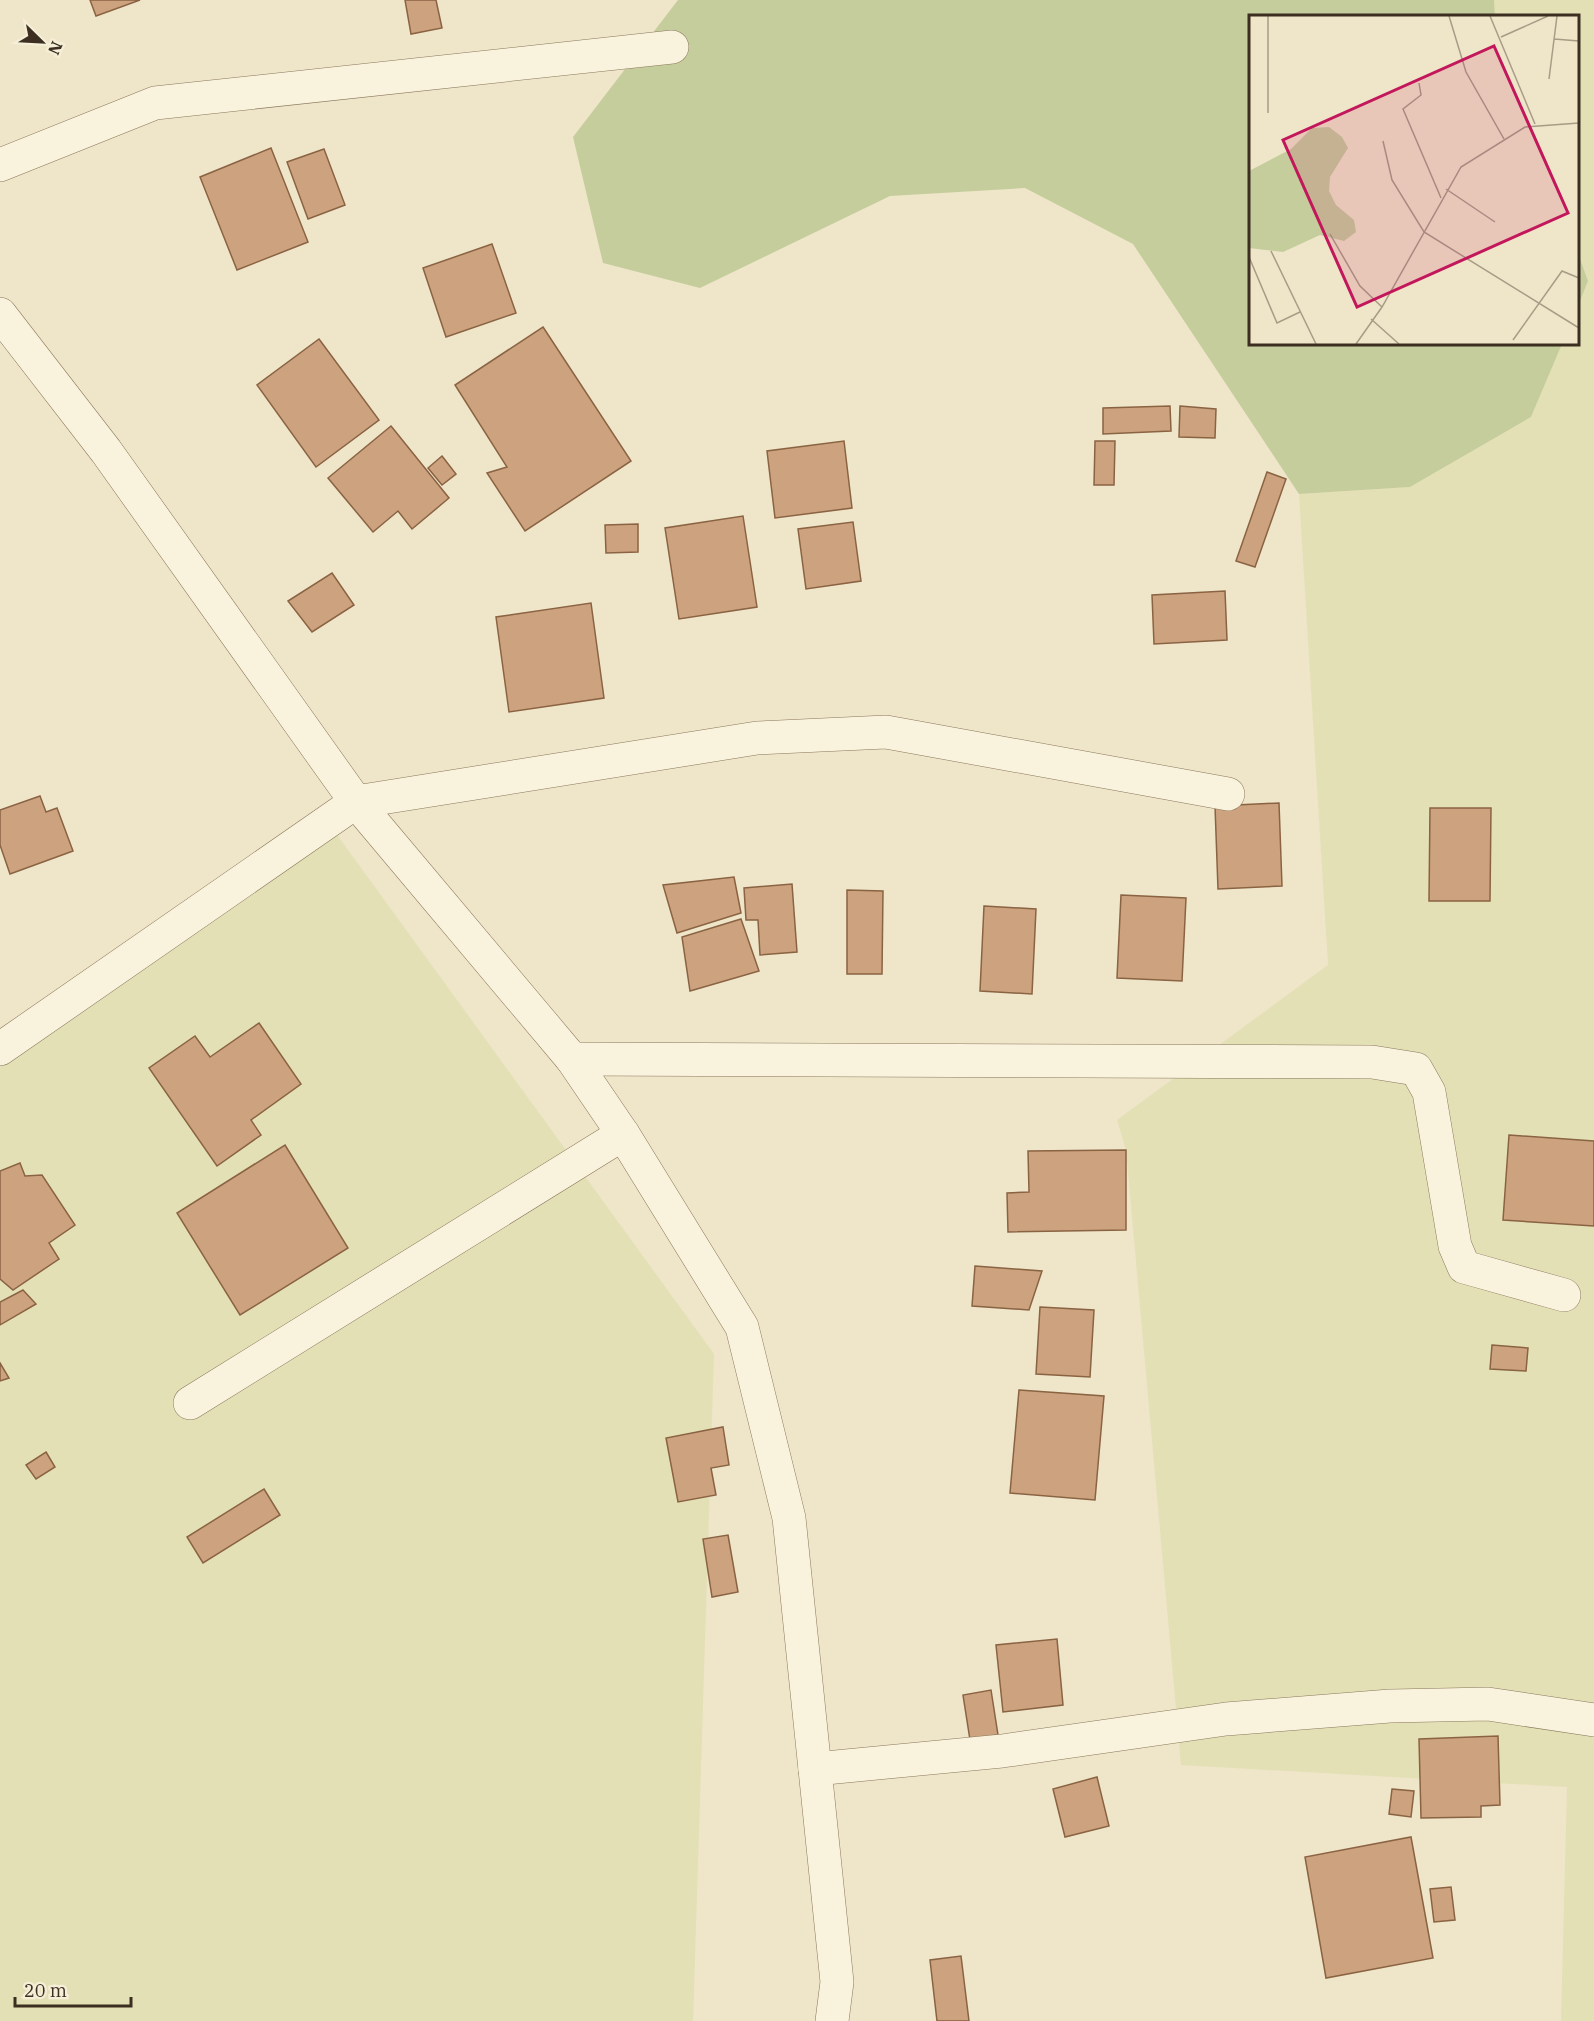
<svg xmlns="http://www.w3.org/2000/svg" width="1594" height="2021" font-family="'IBM Plex Serif',serif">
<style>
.farmland{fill:#e4e0b6}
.green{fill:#c5cd9c}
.building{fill:#cda37f;stroke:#8a6343;stroke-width:1.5}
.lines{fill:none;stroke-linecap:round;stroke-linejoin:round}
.minor-casing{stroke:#8b785d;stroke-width:34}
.minor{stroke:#f9f2dc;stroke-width:33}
.inset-road{fill:none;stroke:#a79c86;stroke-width:1.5}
.view{fill:#c2185b;fill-opacity:0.15;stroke:#c2185b;stroke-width:3}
.inset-edge{fill:none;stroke:#3c2f21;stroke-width:3}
</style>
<rect width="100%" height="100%" fill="#efe5c9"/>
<g class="farmland">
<polygon points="1494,0 1594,0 1594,2021 1561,2021 1567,1787 1181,1765 1126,1150 1117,1120 1328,965 1299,494 1410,487 1531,417 1562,344 1578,344 1578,306 1588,281 1578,253 1578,16 1495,16"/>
<polygon points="335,832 714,1354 693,2021 0,2021 0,1029"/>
</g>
<g class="green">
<polygon points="678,0 1494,0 1495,16 1250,16 1250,344 1562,344 1531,417 1410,487 1299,494 1133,244 1025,188 890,196 700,288 603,263 573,137"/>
<polygon points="1578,253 1588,281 1578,306"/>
</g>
<g class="building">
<polygon points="90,0 140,0 96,16"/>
<polygon points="405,0 436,0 442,28 411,34"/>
<polygon points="271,148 308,242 237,270 200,177"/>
<polygon points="324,149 345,205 308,219 287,162"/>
<polygon points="492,244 516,313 446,337 423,268"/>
<polygon points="543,327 631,461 525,531 487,473 507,467 455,385"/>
<polygon points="319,339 379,420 316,467 257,385"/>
<polygon points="1170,406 1171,431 1103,434 1103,408"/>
<polygon points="1180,406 1216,409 1215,438 1179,437"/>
<polygon points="391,426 449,498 412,529 398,511 373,532 328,478"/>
<polygon points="844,441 852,508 775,518 767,451"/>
<polygon points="1095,441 1115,441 1114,485 1094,485"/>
<polygon points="442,456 456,474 442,485 428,468"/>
<polygon points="1267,472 1286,479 1255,567 1236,561"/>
<polygon points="743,516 757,607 679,619 665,528"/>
<polygon points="853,522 861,581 806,589 798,529"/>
<polygon points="638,524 638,552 606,553 605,525"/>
<polygon points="332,573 354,605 312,632 288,601"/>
<polygon points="1225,591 1227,640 1154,644 1152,595"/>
<polygon points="591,603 604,698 509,712 496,617"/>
<polygon points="40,796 46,812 57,808 73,851 10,874 0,845 0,810"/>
<polygon points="1279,803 1282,886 1218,889 1215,806"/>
<polygon points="1430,808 1491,808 1490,901 1429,901"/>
<polygon points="734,877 741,913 677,933 663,885"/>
<polygon points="792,884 797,952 760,955 758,920 746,920 744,888"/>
<polygon points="847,890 883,891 882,974 847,974"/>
<polygon points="1121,895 1186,898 1182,981 1117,978"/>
<polygon points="984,906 1036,909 1032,994 980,991"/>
<polygon points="741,919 759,971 690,991 682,937"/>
<polygon points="259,1023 301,1084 251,1120 261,1135 217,1166 149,1068 195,1036 210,1057"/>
<polygon points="1509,1135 1594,1141 1594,1226 1503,1220"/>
<polygon points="285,1145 348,1248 240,1315 177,1213"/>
<polygon points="1126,1150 1126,1230 1008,1232 1007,1193 1029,1192 1028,1151"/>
<polygon points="20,1163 25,1176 42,1175 75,1225 49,1243 59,1259 13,1290 0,1279 0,1171"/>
<polygon points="975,1266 1042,1271 1029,1310 972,1306"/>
<polygon points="23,1290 36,1304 0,1325 0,1302"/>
<polygon points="1040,1307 1094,1310 1090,1377 1036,1374"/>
<polygon points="1492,1345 1528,1348 1526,1371 1490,1369"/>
<polygon points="0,1363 9,1378 0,1381"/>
<polygon points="1019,1390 1104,1396 1095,1500 1010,1493"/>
<polygon points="723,1427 729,1465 711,1468 716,1495 678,1502 666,1438"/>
<polygon points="46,1452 55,1467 36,1479 26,1465"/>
<polygon points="264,1489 280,1515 203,1563 187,1537"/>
<polygon points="728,1535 738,1592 712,1597 703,1539"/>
<polygon points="1057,1639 1063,1705 1003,1712 996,1645"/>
<polygon points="991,1690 998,1735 970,1740 963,1695"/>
<polygon points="1498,1736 1500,1805 1481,1806 1481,1817 1421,1818 1419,1739"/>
<polygon points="1097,1777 1109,1826 1065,1837 1053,1789"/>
<polygon points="1392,1789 1414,1791 1411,1817 1389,1814"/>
<polygon points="1411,1837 1433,1958 1326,1978 1305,1857"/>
<polygon points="1451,1887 1455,1920 1434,1922 1430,1889"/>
<polygon points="961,1956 969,2021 937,2021 930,1960"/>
</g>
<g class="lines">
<defs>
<g id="minor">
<polyline points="0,165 155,103 672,47"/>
<polyline points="0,314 106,451 356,802 572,1059 623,1134 742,1327 789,1518 837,1982 832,2021"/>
<polyline points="0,1049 356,802 757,738 886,732 1228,794"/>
<polyline points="572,1059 1372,1062 1416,1069 1429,1092 1455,1246 1464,1267 1564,1295"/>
<polyline points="190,1403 623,1134"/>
<polyline points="815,1769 1002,1751 1226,1719 1390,1706 1488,1704 1594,1720"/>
</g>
</defs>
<use href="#minor" class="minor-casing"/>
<use href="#minor" class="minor"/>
</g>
<g transform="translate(1249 15)">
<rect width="330" height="330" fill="#efe5c9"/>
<path d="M80,112L93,122L99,133L81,162L80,176L87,190L105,205L107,217L95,226L71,220L34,237L0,233V156L42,134L63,113Z" fill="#c5cd9c"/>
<path class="inset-road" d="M19,1V98M200,1L217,57L255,124M241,1L286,109M252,22L299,1M305,24L330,26M300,64L308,1M170,68L172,80L154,94L192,183M134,126L143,165L175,217L330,313M197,174L246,207M81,219L111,271L133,292M22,236L67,329M0,242L28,308L51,297M122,304L150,329M264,325L313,256L330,263M107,329L133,292L212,152L276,112L330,108"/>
<path class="view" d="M245,31L319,198L108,292L34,125Z"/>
<rect width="330" height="330" class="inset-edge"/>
</g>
<g transform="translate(42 42) rotate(114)" stroke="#f6efd8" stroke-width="4.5" paint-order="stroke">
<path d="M0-4.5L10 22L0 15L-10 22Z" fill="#3c2f21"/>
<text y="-9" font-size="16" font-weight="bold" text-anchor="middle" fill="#3c2f21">N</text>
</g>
<path d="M15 1997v9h116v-9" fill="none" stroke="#3c2f21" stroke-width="3"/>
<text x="24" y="1997" font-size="18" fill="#3c2f21" stroke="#f6efd8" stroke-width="4.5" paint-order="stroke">20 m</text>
</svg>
